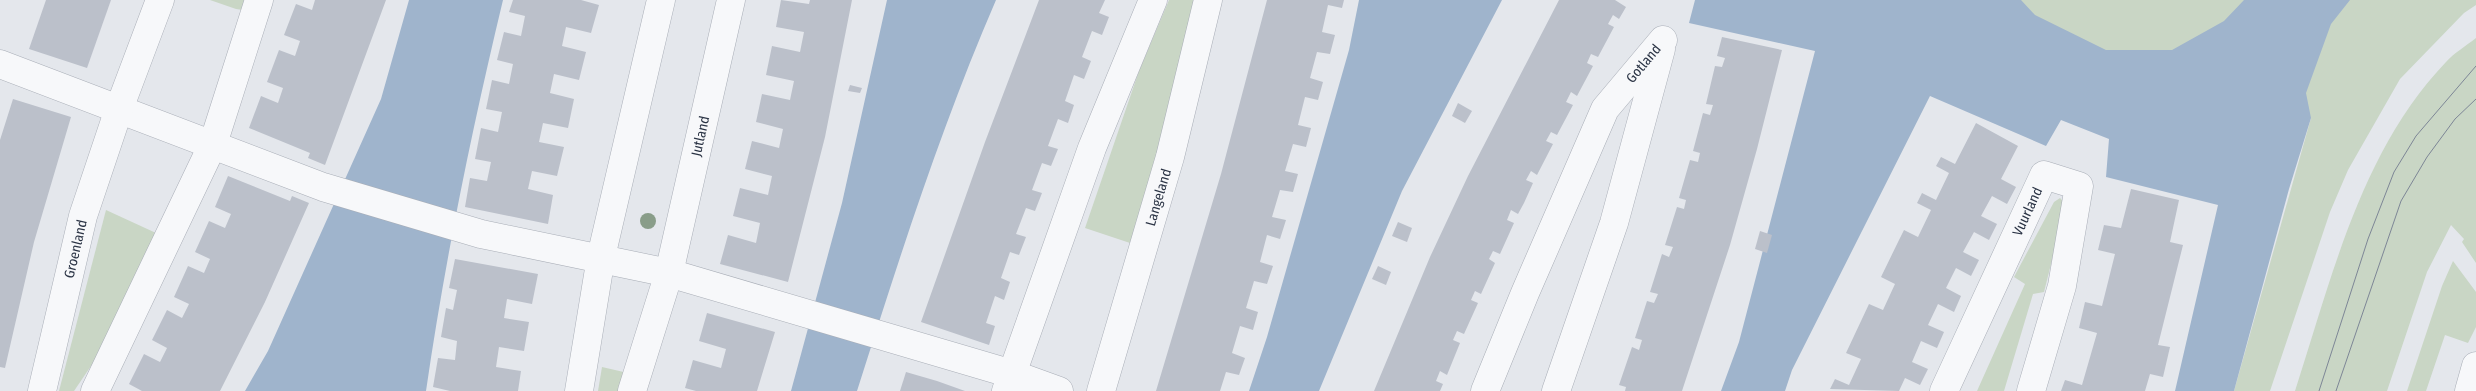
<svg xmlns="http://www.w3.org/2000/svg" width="2476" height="391" font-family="'Fira Sans Condensed',sans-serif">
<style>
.green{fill:#c9d6c5}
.water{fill:#9fb4cc}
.building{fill:#bbc0ca}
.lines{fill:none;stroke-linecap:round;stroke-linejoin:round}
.street-casing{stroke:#a9aeb7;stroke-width:29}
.street{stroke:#f7f8fa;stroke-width:28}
.tram{stroke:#7d8696;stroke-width:1}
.tree{fill:#899d89}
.labels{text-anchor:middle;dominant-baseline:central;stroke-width:4;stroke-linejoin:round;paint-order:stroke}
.street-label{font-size:14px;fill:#2b3445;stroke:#f4f6f9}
</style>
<rect width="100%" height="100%" fill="#e4e7ec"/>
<g class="green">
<polygon points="210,0 246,0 243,10 236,9"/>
<polygon points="1169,0 1201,0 1133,244 1085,228 1139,71"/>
<polygon points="1894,0 2476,0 2476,5 2464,13 2400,79 2348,170 2330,212 2270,391 2234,391 2311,118"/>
<path d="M2476,38V263L2462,242L2464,239L2451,225L2427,272L2387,391H2295C2332,277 2361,151 2446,62C2454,53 2466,46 2476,38Z"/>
<polygon points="2060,198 2066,204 2044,292 2033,294 2004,391 1977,391 2025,284 2014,277 2054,202"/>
<polygon points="106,210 156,233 93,363 74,391 59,391"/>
<polygon points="2453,261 2476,292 2476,327 2468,343 2445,335 2426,391 2407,391 2442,286"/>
<polygon points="602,367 628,373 623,391 598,391"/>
</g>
<g class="water">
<path d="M409,0H503C472,129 445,260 426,391H245L268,351L381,99Z"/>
<path d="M887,0H996C941,127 899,259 857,391H791L842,203Z"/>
<polygon points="1359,0 1502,0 1402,191 1319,391 1249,391 1267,337 1349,50"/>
<polygon points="1695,0 2021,0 2035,15 2106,50 2172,50 2224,21 2244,0 2350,0 2331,24 2306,93 2311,118 2289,189 2234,391 2175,391 2218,205 2106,177 2109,139 2061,120 2046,146 1930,96 1792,370 1785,391 1721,391 1739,342 1815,51 1689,23"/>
</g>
<g class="building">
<polygon points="46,0 111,0 87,68 29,49"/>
<polygon points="315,0 386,0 325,165 308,158 310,153 249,128 261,96 278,103 283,88 267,82 279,50 295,56 300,41 284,35 296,4 312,10"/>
<polygon points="513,0 581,0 599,5 591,33 566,27 562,46 586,52 579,80 554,74 550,93 574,99 568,128 543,123 539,142 564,147 557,176 532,171 528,189 553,195 548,224 465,207 470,178 487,181 491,162 475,159 481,128 498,132 502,112 486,109 492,80 509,84 513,64 497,60 504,32 521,36 525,16 509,12"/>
<polygon points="781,0 809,4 810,0 852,0 825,137 788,282 720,264 728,235 756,243 760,223 733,216 740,188 768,195 772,176 745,169 752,141 779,148 783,129 756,122 762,94 790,100 794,81 766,75 772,46 800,52 804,32 776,27"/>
<polygon points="1039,0 1105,0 1099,13 1109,17 1102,35 1092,31 1082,57 1091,61 1084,79 1074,75 1065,101 1074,105 1068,123 1058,119 1048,146 1058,149 1051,166 1042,163 1032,190 1042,193 1035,211 1026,208 1016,234 1026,237 1019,255 1010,252 1001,278 1010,282 1004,300 995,296 986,323 995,326 989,345 921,322 985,142"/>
<polygon points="1267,0 1344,0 1342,8 1328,5 1322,32 1335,35 1330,54 1317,52 1310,78 1323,82 1318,100 1305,97 1298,125 1311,128 1306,147 1293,144 1285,171 1298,174 1293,192 1280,190 1272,217 1286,220 1280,239 1267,235 1260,262 1273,266 1267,284 1254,281 1246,308 1258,312 1253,330 1240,326 1232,353 1245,358 1239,375 1226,372 1220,391 1156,391 1221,174"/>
<polygon points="1559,0 1615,0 1626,7 1619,19 1613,15 1608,24 1614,27 1598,57 1591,54 1587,63 1593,66 1577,96 1571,92 1566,102 1573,105 1557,135 1551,132 1546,141 1553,144 1537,175 1531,171 1526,180 1533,183 1524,203 1518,214 1511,210 1507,220 1514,223 1500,254 1493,251 1489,259 1495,263 1481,294 1475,291 1471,300 1478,303 1464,334 1457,331 1453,340 1460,343 1447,375 1440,371 1436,381 1443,384 1440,391 1374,391 1430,257 1468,176"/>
<polygon points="1722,37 1782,50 1757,149 1730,245 1682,391 1625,391 1626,387 1619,385 1632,347 1639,350 1642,340 1635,338 1647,301 1654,303 1658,294 1650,292 1662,254 1669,257 1673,247 1665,245 1677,207 1684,209 1686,200 1679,198 1690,160 1698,162 1700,153 1693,151 1703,113 1710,115 1713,105 1706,104 1715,66 1722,67 1725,58 1717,56"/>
<polygon points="850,85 862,88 860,93 848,91"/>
<polygon points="13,99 71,117 34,242 5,368 0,367 0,140"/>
<polygon points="1458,103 1472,111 1465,123 1452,116"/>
<polygon points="1976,123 2018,146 2001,179 2016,187 2007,204 1992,196 1981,216 1997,224 1989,240 1974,232 1963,252 1979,260 1971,276 1956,268 1946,288 1961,296 1954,312 1938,304 1928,325 1944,332 1937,348 1921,341 1912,362 1928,369 1920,385 1905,378 1899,391 1830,389 1835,379 1849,385 1861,359 1846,353 1869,304 1883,310 1895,284 1881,277 1899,240 1904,230 1918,237 1931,210 1917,203 1922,193 1936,200 1949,173 1936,166 1941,157 1955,164"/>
<polygon points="228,176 290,201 292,196 309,203 265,302 220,391 142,391 129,384 144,354 160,362 167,348 152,340 167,310 182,318 189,304 174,297 188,266 204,273 210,259 195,252 209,221 225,228 231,214 215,207"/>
<polygon points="2131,189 2179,200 2170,242 2183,245 2158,345 2170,347 2163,377 2150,374 2145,391 2061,391 2065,380 2082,385 2097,333 2079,328 2085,302 2102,306 2115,254 2098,250 2104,225 2121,228"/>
<polygon points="1398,222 1412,228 1407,242 1392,236"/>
<polygon points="1760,231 1772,235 1767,253 1755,249"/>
<polygon points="455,259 538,274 532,304 507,299 504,318 529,322 524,351 499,347 496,367 521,371 518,391 450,391 433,387 438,358 455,360 457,341 441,337 446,308 453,310 457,290 449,288"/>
<polygon points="1378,266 1391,272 1386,285 1372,279"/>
<polygon points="707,313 775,332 757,391 696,391 685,388 693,360 721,368 726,349 699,341"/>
<polygon points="906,372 937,381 965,391 900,391"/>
</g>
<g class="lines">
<defs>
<g id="street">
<polyline points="0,64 323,187 481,234 669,273 1012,374 1059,391"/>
<path id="s1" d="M42,391L83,216L119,109L160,0"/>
<polyline points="95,391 213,144 259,0"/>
<polyline points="579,391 601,257 661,0"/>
<path id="s2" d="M632,391L669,273L731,0"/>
<polyline points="1006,391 1092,148 1153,0"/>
<path id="s3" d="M1101,391L1170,157L1208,0"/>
<path id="s4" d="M1485,391L1525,293L1605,109L1663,40"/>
<polyline points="1556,391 1614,223 1661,49"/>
<path id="s5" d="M1944,391L2044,175L2079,186L2062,286L2031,391"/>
<polyline points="2469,391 2476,366"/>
</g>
</defs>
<use href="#street" class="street-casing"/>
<use href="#street" class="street"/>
<g class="tram">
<polyline points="2319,391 2368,239 2394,172 2416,136 2476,66"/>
<polyline points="2336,391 2401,201 2427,157 2455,119 2476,99"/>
</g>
</g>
<circle class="tree" cx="648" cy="221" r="8"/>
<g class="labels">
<g class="street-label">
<text stroke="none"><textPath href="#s4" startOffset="366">Gotland</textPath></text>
<text stroke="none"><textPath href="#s2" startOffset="264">Jutland</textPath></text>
<text stroke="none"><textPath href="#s3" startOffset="202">Langeland</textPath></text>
<text stroke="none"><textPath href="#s5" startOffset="198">Vuurland</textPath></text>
<text stroke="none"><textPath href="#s1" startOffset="146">Groenland</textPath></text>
</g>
</g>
</svg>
